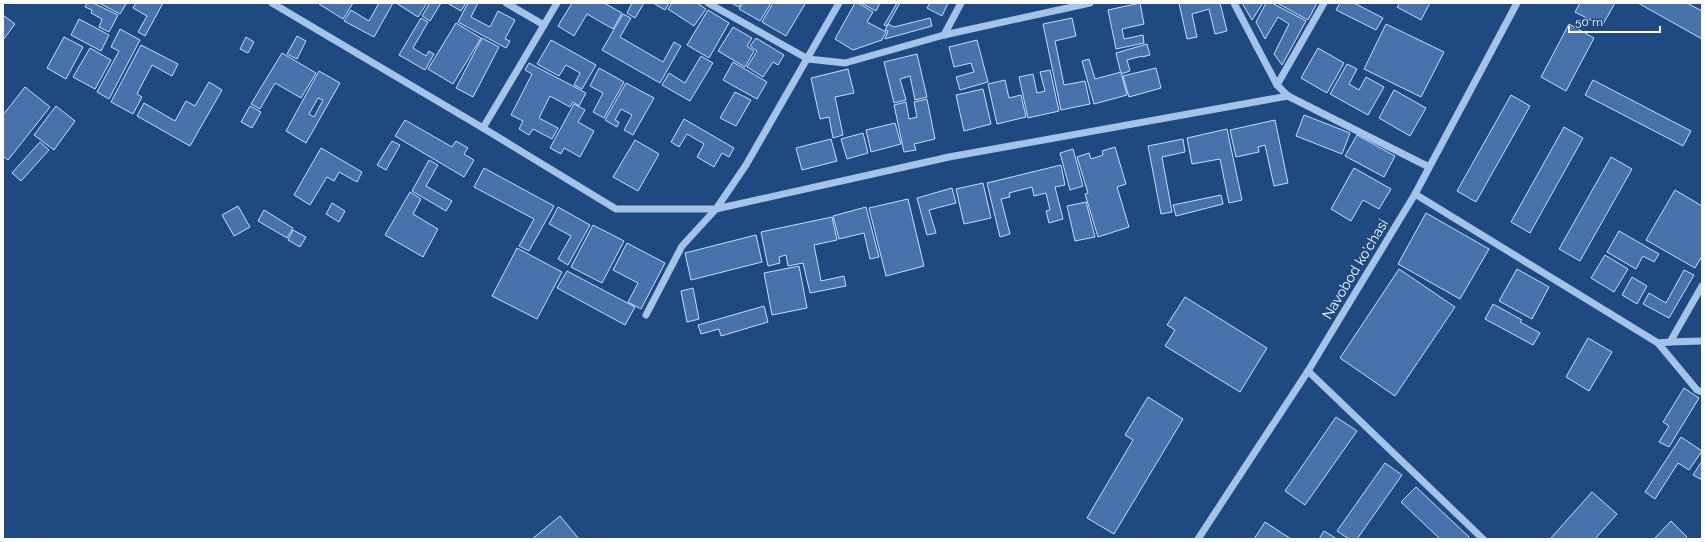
<svg xmlns="http://www.w3.org/2000/svg" width="1705" height="542" font-family="Raleway,sans-serif">
<style>
.building{fill:#4872ab;stroke:#c9ddf6;fill-rule:evenodd}
.lines{fill:none;stroke-linecap:round;stroke-linejoin:round}
.minor{stroke:#a5c3e8;stroke-width:7}
.labels{text-anchor:middle;dominant-baseline:central;stroke-width:3;stroke-linejoin:round;paint-order:stroke}
.street-label{font-size:14px;fill:#fff;stroke:#1f4981}
</style>
<rect width="100%" height="100%" fill="#1f4981"/>
<g class="building">
<polygon points="87,3 93,3 118,15 109,32 99,27 102,19 91,13 92,10 85,7"/>
<polygon points="99,3 125,3 126,4 120,14"/>
<polygon points="136,3 163,3 145,36 138,32 147,16 133,8"/>
<polygon points="320,3 353,3 343,19 319,4"/>
<polygon points="379,3 393,3 374,37 344,21 351,10 369,21"/>
<polygon points="396,3 427,3 418,17"/>
<polygon points="430,3 441,3 430,21 422,16"/>
<polygon points="447,3 466,3 461,11"/>
<polygon points="468,3 478,3 471,17 490,27 498,11 515,20 505,39 510,41 506,48 458,22"/>
<polygon points="572,3 604,3 622,13 613,29 587,14 574,36 558,26"/>
<polygon points="632,3 644,3 635,18 627,13"/>
<polygon points="653,3 669,3 665,10"/>
<polygon points="672,3 697,3 706,9 694,26 668,9"/>
<polygon points="731,3 741,3 739,7"/>
<polygon points="743,3 771,3 760,21 739,9"/>
<polygon points="773,3 803,3 805,4 786,36 762,22"/>
<polygon points="855,3 858,3 873,12 867,22 886,32 882,40 853,50 835,39"/>
<polygon points="861,3 880,3 876,11"/>
<polygon points="897,3 900,3 887,26 884,25"/>
<polygon points="930,3 948,3 942,16 927,8"/>
<polygon points="1140,3 1144,24 1122,29 1124,39 1143,35 1144,43 1116,49 1108,10"/>
<polygon points="1179,3 1220,3 1227,31 1215,34 1209,9 1192,14 1197,37 1187,39"/>
<polygon points="1242,3 1263,3 1252,20"/>
<polygon points="1266,3 1272,3 1306,21 1282,65 1274,54 1289,24 1278,17 1265,39 1256,22"/>
<polygon points="1277,3 1317,3 1308,20"/>
<polygon points="1340,3 1354,3 1383,18 1376,30 1336,10"/>
<polygon points="1400,3 1430,3 1421,20 1397,7"/>
<polygon points="1580,3 1615,3 1602,26 1575,12"/>
<polygon points="1638,3 1687,3 1702,11 1702,39"/>
<polygon points="708,10 729,23 709,58 687,45"/>
<polygon points="623,14 631,18 620,37 663,62 674,42 681,46 660,83 602,50"/>
<polygon points="3,15 15,24 3,40"/>
<polygon points="421,18 428,22 413,48 426,56 429,51 434,54 425,70 399,55"/>
<polygon points="930,18 932,26 885,39 888,31 885,30 888,24 894,27"/>
<polygon points="1072,18 1076,36 1055,41 1064,85 1085,81 1090,104 1061,110 1043,24"/>
<polygon points="79,19 109,35 101,51 71,35"/>
<polygon points="456,23 481,38 453,84 428,69"/>
<polygon points="1386,24 1444,52 1421,97 1364,69"/>
<polygon points="1569,24 1594,38 1566,91 1541,77"/>
<polygon points="733,27 752,38 747,46 754,51 745,67 718,51"/>
<polygon points="120,29 140,40 109,99 97,92 119,51 111,47"/>
<polygon points="297,36 306,41 297,59 287,54"/>
<polygon points="64,37 83,47 66,79 47,68"/>
<polygon points="246,37 254,42 248,53 240,49"/>
<polygon points="482,38 499,47 473,97 456,88"/>
<polygon points="756,38 784,55 778,65 773,62 763,77 747,67 757,51 750,46"/>
<polygon points="551,40 596,65 582,89 574,85 580,73 566,65 559,76 537,64"/>
<polygon points="977,40 988,82 960,90 956,77 974,72 971,63 954,67 949,47"/>
<polygon points="1147,44 1150,55 1142,57 1142,56 1127,60 1130,71 1121,74 1116,53"/>
<polygon points="141,45 178,64 172,76 152,65 137,94 142,97 133,114 111,102"/>
<polygon points="90,48 111,60 95,89 73,77"/>
<polygon points="1318,48 1344,63 1327,93 1301,78"/>
<polygon points="282,53 316,73 301,98 275,83 260,109 251,104"/>
<polygon points="917,54 927,97 915,100 910,76 900,79 906,100 894,103 884,62"/>
<polygon points="701,56 713,63 690,101 662,85 669,73 685,83"/>
<polygon points="1089,59 1095,79 1121,72 1127,95 1094,104 1082,61"/>
<polygon points="733,62 767,82 757,99 723,80"/>
<polygon points="529,63 586,93 579,106 573,102 570,107 550,96 539,118 558,128 552,139 533,129 529,135 519,129 523,121 511,115 532,74 525,70"/>
<polygon points="1347,64 1357,69 1349,84 1359,90 1366,77 1384,87 1368,115 1330,94"/>
<polygon points="599,68 624,82 604,118 593,112 603,93 590,86"/>
<polygon points="1156,68 1161,88 1129,97 1123,76"/>
<polygon points="848,69 854,93 835,97 843,135 833,138 829,117 820,119 811,78"/>
<polygon points="1050,70 1059,111 1028,118 1019,77 1033,74 1037,93 1045,91 1040,72"/>
<path d="M319,71L340,83L306,143L286,131ZM318,98L323,100L314,117L309,114Z"/>
<polygon points="1005,80 1009,98 1021,95 1026,117 997,124 988,84"/>
<polygon points="1593,80 1691,131 1683,146 1585,95"/>
<polygon points="209,82 222,90 190,146 137,116 144,103 175,121 186,101 195,106"/>
<polygon points="626,83 654,98 633,135 624,130 632,115 621,109 615,120 619,122 617,127 605,120"/>
<polygon points="25,87 50,107 8,160 3,156 3,115"/>
<polygon points="983,89 991,124 964,131 956,95"/>
<polygon points="1394,90 1426,108 1410,136 1379,118"/>
<polygon points="735,92 751,100 736,126 720,118"/>
<polygon points="1511,95 1530,106 1476,202 1457,191"/>
<polygon points="927,99 935,139 914,144 916,150 904,152 894,105 906,102 909,119 917,117 914,102"/>
<polygon points="574,104 585,110 578,122 594,131 580,157 564,148 561,154 550,148"/>
<polygon points="56,106 75,121 54,150 34,135"/>
<polygon points="250,106 261,112 252,128 241,122"/>
<polygon points="1304,115 1350,133 1342,154 1296,136"/>
<polygon points="684,119 734,148 729,157 722,153 714,167 697,157 704,144 687,134 679,147 671,142"/>
<polygon points="405,120 452,147 456,141 468,148 464,154 474,160 464,177 395,136"/>
<polygon points="1275,120 1288,183 1274,186 1265,145 1258,147 1259,152 1236,157 1230,130"/>
<polygon points="895,123 901,144 871,152 866,130"/>
<polygon points="1564,127 1583,138 1530,233 1511,222"/>
<polygon points="1227,129 1242,200 1229,203 1220,159 1192,164 1187,138"/>
<polygon points="863,133 868,153 847,159 841,139"/>
<polygon points="1357,135 1395,156 1384,177 1345,156"/>
<polygon points="831,139 837,161 802,170 796,148"/>
<polygon points="1183,139 1185,152 1162,157 1172,212 1161,214 1148,146"/>
<polygon points="635,140 659,154 638,191 613,177"/>
<polygon points="392,141 400,145 386,170 377,165"/>
<polygon points="40,142 49,150 21,181 12,173"/>
<polygon points="1115,147 1126,184 1117,187 1129,227 1098,237 1085,194 1088,193 1077,157 1089,153 1091,159 1103,155 1102,151"/>
<polygon points="321,148 362,172 357,182 339,172 334,181 327,177 310,205 294,195"/>
<polygon points="1073,149 1083,186 1070,190 1060,153"/>
<polygon points="1611,157 1632,169 1580,261 1559,249"/>
<polygon points="429,160 438,165 426,186 452,201 446,211 412,191"/>
<polygon points="1061,165 1065,185 1055,187 1063,219 1049,223 1046,211 1050,210 1046,193 1034,196 1032,187 1009,193 1010,197 1001,199 1010,234 1000,237 987,183"/>
<polygon points="484,168 554,206 529,251 519,246 534,219 474,187"/>
<polygon points="1354,168 1391,189 1379,209 1363,200 1351,221 1331,209"/>
<polygon points="983,183 991,218 964,224 956,189"/>
<polygon points="952,188 956,203 929,210 936,233 927,235 917,198"/>
<polygon points="1675,190 1702,206 1702,256 1695,268 1646,240"/>
<polygon points="410,192 421,199 413,214 438,229 423,257 385,235"/>
<polygon points="1221,195 1223,204 1176,216 1173,205"/>
<polygon points="908,199 924,266 886,276 869,208"/>
<polygon points="1086,202 1095,237 1075,241 1067,206"/>
<polygon points="332,203 345,211 339,222 326,214"/>
<polygon points="238,206 250,227 234,236 222,215"/>
<polygon points="558,207 590,225 568,265 558,259 571,236 549,224"/>
<polygon points="866,207 879,257 870,259 864,233 839,239 833,216"/>
<polygon points="264,210 293,228 287,238 258,221"/>
<polygon points="1426,213 1489,249 1460,299 1398,264"/>
<polygon points="832,217 837,240 814,245 821,281 844,276 846,286 810,293 803,263 788,266 786,255 779,257 780,263 768,266 761,232"/>
<polygon points="593,225 624,241 602,283 571,267"/>
<polygon points="293,230 306,237 300,247 288,240"/>
<polygon points="1619,231 1659,254 1654,262 1643,256 1636,269 1607,252"/>
<polygon points="756,235 762,262 691,280 685,253"/>
<polygon points="627,243 665,263 641,309 628,302 638,283 613,270"/>
<polygon points="517,248 562,272 537,319 492,296"/>
<polygon points="1605,255 1628,269 1614,292 1591,278"/>
<polygon points="799,266 807,308 772,315 764,273"/>
<polygon points="1399,269 1455,307 1395,396 1340,358"/>
<polygon points="1517,269 1549,287 1532,319 1499,301"/>
<polygon points="1684,270 1694,275 1669,318 1643,304 1649,293 1666,303"/>
<polygon points="567,271 635,307 625,325 557,288"/>
<polygon points="1632,277 1647,286 1637,304 1622,295"/>
<polygon points="693,288 699,319 687,322 681,291"/>
<polygon points="1185,297 1267,348 1240,392 1165,346 1175,330 1167,325"/>
<polygon points="1493,304 1522,320 1520,322 1540,333 1533,345 1485,319"/>
<polygon points="764,306 768,322 721,336 719,329 701,334 698,325"/>
<polygon points="1588,338 1612,352 1589,391 1566,377"/>
<polygon points="1684,388 1699,398 1669,447 1659,442 1669,426 1663,422"/>
<polygon points="1148,397 1183,419 1114,534 1087,518 1133,440 1125,435"/>
<polygon points="1336,417 1357,431 1305,505 1285,491"/>
<polygon points="1681,437 1702,451 1689,470 1678,463 1655,499 1645,492"/>
<polygon points="1702,461 1702,480 1693,475"/>
<polygon points="1385,463 1402,475 1357,539 1349,539 1337,531"/>
<polygon points="1416,487 1469,537 1467,539 1440,539 1401,502"/>
<polygon points="1592,492 1617,514 1595,539 1550,539"/>
<polygon points="560,516 579,539 532,539"/>
<polygon points="1671,521 1687,537 1686,539 1654,539"/>
<polygon points="1265,522 1291,539 1254,539"/>
<polygon points="1324,531 1337,539 1319,539"/>
</g>
<g class="lines">
<g class="minor">
<polyline points="272,3 483,128 616,209 716,209 949,157 1288,96 1429,167"/>
<polyline points="506,3 544,25"/>
<polyline points="708,3 808,59 845,63 944,35 1090,3"/>
<polyline points="1234,3 1277,85 1288,96"/>
<polyline points="944,35 961,3"/>
<polyline points="1277,85 1324,3"/>
<polyline points="483,128 557,3"/>
<polyline points="1415,194 1658,343 1670,342 1702,286"/>
<polyline points="646,315 682,246 716,209 746,165 839,3"/>
<polyline points="1670,342 1702,341"/>
<polyline points="1658,343 1697,390 1702,392"/>
<polyline points="1308,371 1483,539"/>
<polyline points="1198,539 1308,371 1415,194 1517,3"/>
</g>
</g>
<g class="labels">
<g class="street-label">
<text transform="translate(1355 269) rotate(-59)">Navobod ko'chasi</text>
</g>
</g>
<rect width="1705" height="542" fill="none" stroke="#ffffff" stroke-width="8"/>
<path d="M1569 26v6h91v-6" fill="none" stroke="#ffffff" stroke-width="2"/>
<text x="1575" y="26" font-size="12" fill="#ffffff" stroke="#1f4981" stroke-width="3" paint-order="stroke">50 m</text>
</svg>
